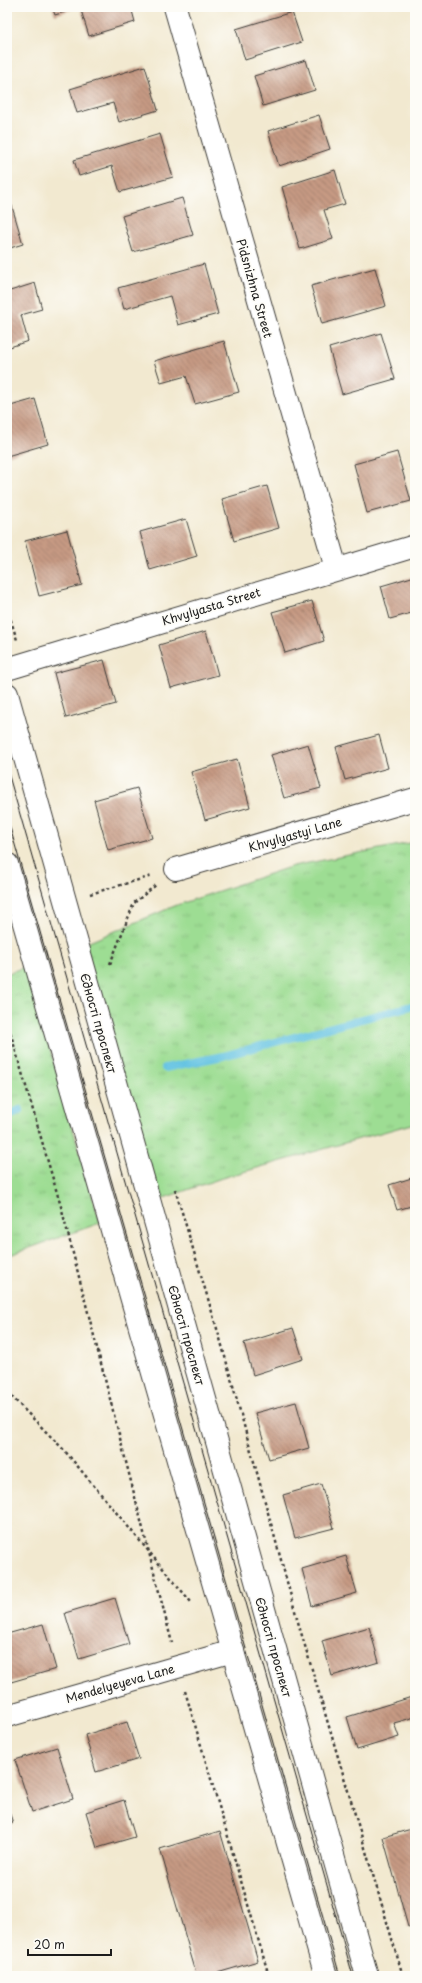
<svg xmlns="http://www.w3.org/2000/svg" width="422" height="1983" font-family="'Playpen Sans',sans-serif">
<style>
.grass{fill:url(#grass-tufts);stroke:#5c7c58}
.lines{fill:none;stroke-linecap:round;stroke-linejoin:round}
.stream{stroke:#64c3e2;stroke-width:8}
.building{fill:url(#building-back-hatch)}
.minor-casing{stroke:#3c3b37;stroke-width:24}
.major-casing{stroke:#3c3b37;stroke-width:24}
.path{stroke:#3c3b37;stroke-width:2.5;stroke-dasharray:3 3;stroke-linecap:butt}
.minor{stroke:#fff;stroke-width:22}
.major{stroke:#fff;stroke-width:22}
.tram{stroke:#1c1c1c;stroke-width:1}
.labels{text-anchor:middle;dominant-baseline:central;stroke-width:3.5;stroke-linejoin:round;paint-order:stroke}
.street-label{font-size:12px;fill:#1c1c1c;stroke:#fdfcf7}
</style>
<defs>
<pattern id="grass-tufts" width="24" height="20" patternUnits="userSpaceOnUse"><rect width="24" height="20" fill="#9ddd93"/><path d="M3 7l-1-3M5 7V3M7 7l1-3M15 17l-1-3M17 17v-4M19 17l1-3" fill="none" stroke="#87bd7e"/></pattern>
<pattern id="building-back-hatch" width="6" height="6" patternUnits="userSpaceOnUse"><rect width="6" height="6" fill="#c69a83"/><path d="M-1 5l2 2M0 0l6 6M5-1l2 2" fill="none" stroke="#a07d6a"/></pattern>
</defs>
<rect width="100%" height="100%" fill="#fdfcf7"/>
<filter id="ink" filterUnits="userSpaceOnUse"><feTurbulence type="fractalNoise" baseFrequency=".025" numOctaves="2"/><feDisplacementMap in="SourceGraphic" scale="8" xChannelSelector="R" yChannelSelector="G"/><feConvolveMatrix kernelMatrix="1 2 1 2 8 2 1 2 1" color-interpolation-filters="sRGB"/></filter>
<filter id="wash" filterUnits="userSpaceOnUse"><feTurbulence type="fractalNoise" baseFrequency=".012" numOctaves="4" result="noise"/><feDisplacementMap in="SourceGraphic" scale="16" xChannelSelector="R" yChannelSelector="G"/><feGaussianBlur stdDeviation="0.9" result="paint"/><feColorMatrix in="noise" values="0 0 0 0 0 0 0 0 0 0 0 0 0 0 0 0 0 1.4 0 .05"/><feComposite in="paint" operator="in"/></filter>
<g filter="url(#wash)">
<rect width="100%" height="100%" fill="#f2e9d0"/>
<g class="grass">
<polygon points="415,842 415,1123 222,1178 155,1201 82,945 177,905 293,866"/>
<polygon points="26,966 100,1223 7,1256 7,974"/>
</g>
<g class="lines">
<g class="stream">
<polyline points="165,1068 223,1056 415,1005"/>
<polyline points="7,1116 20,1110"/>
</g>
</g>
<g id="blocks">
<g class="building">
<polygon points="52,7 80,7 55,15"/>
<polygon points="80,7 131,7 135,22 89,36"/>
<polygon points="292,12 302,42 245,60 236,29"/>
<polygon points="306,60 315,90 263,106 254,76"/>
<polygon points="145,66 158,110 119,122 113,103 77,113 70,89"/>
<polygon points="319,115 330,149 279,166 268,131"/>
<polygon points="160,134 173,177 120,192 112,166 79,176 74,160"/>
<polygon points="335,170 345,204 324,210 333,239 300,249 282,187"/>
<polygon points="182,198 193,235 133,252 122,216"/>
<polygon points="11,203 23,244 7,249 7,204"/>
<polygon points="204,264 218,314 178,325 170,296 124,309 118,288"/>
<polygon points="375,268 386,306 322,324 311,286"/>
<polygon points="35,283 42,309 21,315 28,341 7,348 7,292"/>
<polygon points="381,333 395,379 342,394 329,348"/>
<polygon points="224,341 239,392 195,404 186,376 161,383 154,361"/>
<polygon points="35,399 48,444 7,456 7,407"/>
<polygon points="397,452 411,501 367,513 354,464"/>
<polygon points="267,486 279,528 234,541 222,499"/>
<polygon points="186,519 197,556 150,570 140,532"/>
<polygon points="67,530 82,585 39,596 25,541"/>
<polygon points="415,576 415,612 390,619 381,586"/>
<polygon points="312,601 324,641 285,653 272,612"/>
<polygon points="206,631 218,675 171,688 159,645"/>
<polygon points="104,660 116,704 66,718 54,673"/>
<polygon points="379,735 388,768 345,780 336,747"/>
<polygon points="308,744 321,788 284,798 271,755"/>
<polygon points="237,759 250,807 205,820 191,772"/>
<polygon points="137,788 152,838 108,850 94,800"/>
<polygon points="415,1177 415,1205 397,1210 389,1185"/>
<polygon points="293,1328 303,1359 253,1375 244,1343"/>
<polygon points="296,1402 309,1448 269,1459 255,1413"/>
<polygon points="321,1484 334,1528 295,1538 283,1495"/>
<polygon points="346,1556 357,1593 312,1606 302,1569"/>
<polygon points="115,1598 129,1644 79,1659 65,1613"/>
<polygon points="43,1624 56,1669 11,1682 7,1667 7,1634"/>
<polygon points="369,1627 379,1662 332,1676 322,1641"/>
<polygon points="415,1696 415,1717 394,1723 399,1737 357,1750 347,1717"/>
<polygon points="127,1722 139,1759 96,1772 85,1735"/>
<polygon points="57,1747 73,1799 32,1812 15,1760"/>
<polygon points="124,1800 135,1837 97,1848 86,1812"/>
<polygon points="7,1806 13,1823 7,1824"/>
<polygon points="415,1828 415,1925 408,1927 383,1837"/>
<polygon points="220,1831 258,1961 207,1976 197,1976 160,1849"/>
</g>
</g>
</g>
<g filter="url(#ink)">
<use href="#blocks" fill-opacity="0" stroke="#3c3b37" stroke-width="1"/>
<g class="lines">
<defs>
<g id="minor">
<polyline points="175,7 336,568"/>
<polyline points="7,669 415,546"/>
<polyline points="176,869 415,799"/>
<polyline points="7,1716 233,1651"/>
</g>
<g id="major">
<polyline points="7,694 367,1976"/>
<polyline points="7,864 326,1976"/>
</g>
</defs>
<use href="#minor" class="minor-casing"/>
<use href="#major" class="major-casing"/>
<g class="path">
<polyline points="7,608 17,640"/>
<polyline points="90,894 152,876"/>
<polyline points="110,964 134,903 157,884"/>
<polyline points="7,1021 62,1210 172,1643"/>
<polyline points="175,1189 221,1342 300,1629 403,1976"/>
<polyline points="7,1392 64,1450 191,1602"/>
<polyline points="185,1691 269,1976"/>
</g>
<use href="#minor" class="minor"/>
<use href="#major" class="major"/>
<g class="tram">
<polyline points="7,769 353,1976"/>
<polyline points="7,817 340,1976"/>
</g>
</g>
</g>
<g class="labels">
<g class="street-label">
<text transform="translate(255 288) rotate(74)">Pidsnizhna Street</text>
<text transform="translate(211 606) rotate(-17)">Khvylyasta Street</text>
<text transform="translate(295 834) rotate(-16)">Khvylyastyi Lane</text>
<text transform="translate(99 1023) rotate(74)">Єдності проспект</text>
<text transform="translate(187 1335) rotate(74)">Єдності проспект</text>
<text transform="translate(274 1647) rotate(74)">Єдності проспект</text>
<text transform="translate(120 1683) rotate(-16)">Mendelyeyeva Lane</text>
</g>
</g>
<rect width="422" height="1983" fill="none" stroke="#fdfcf7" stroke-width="24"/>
<path d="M28 1949v6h83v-6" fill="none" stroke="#1c1c1c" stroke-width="2"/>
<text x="34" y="1949" font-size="12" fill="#1c1c1c" stroke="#fdfcf7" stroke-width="3" paint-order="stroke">20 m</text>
</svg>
